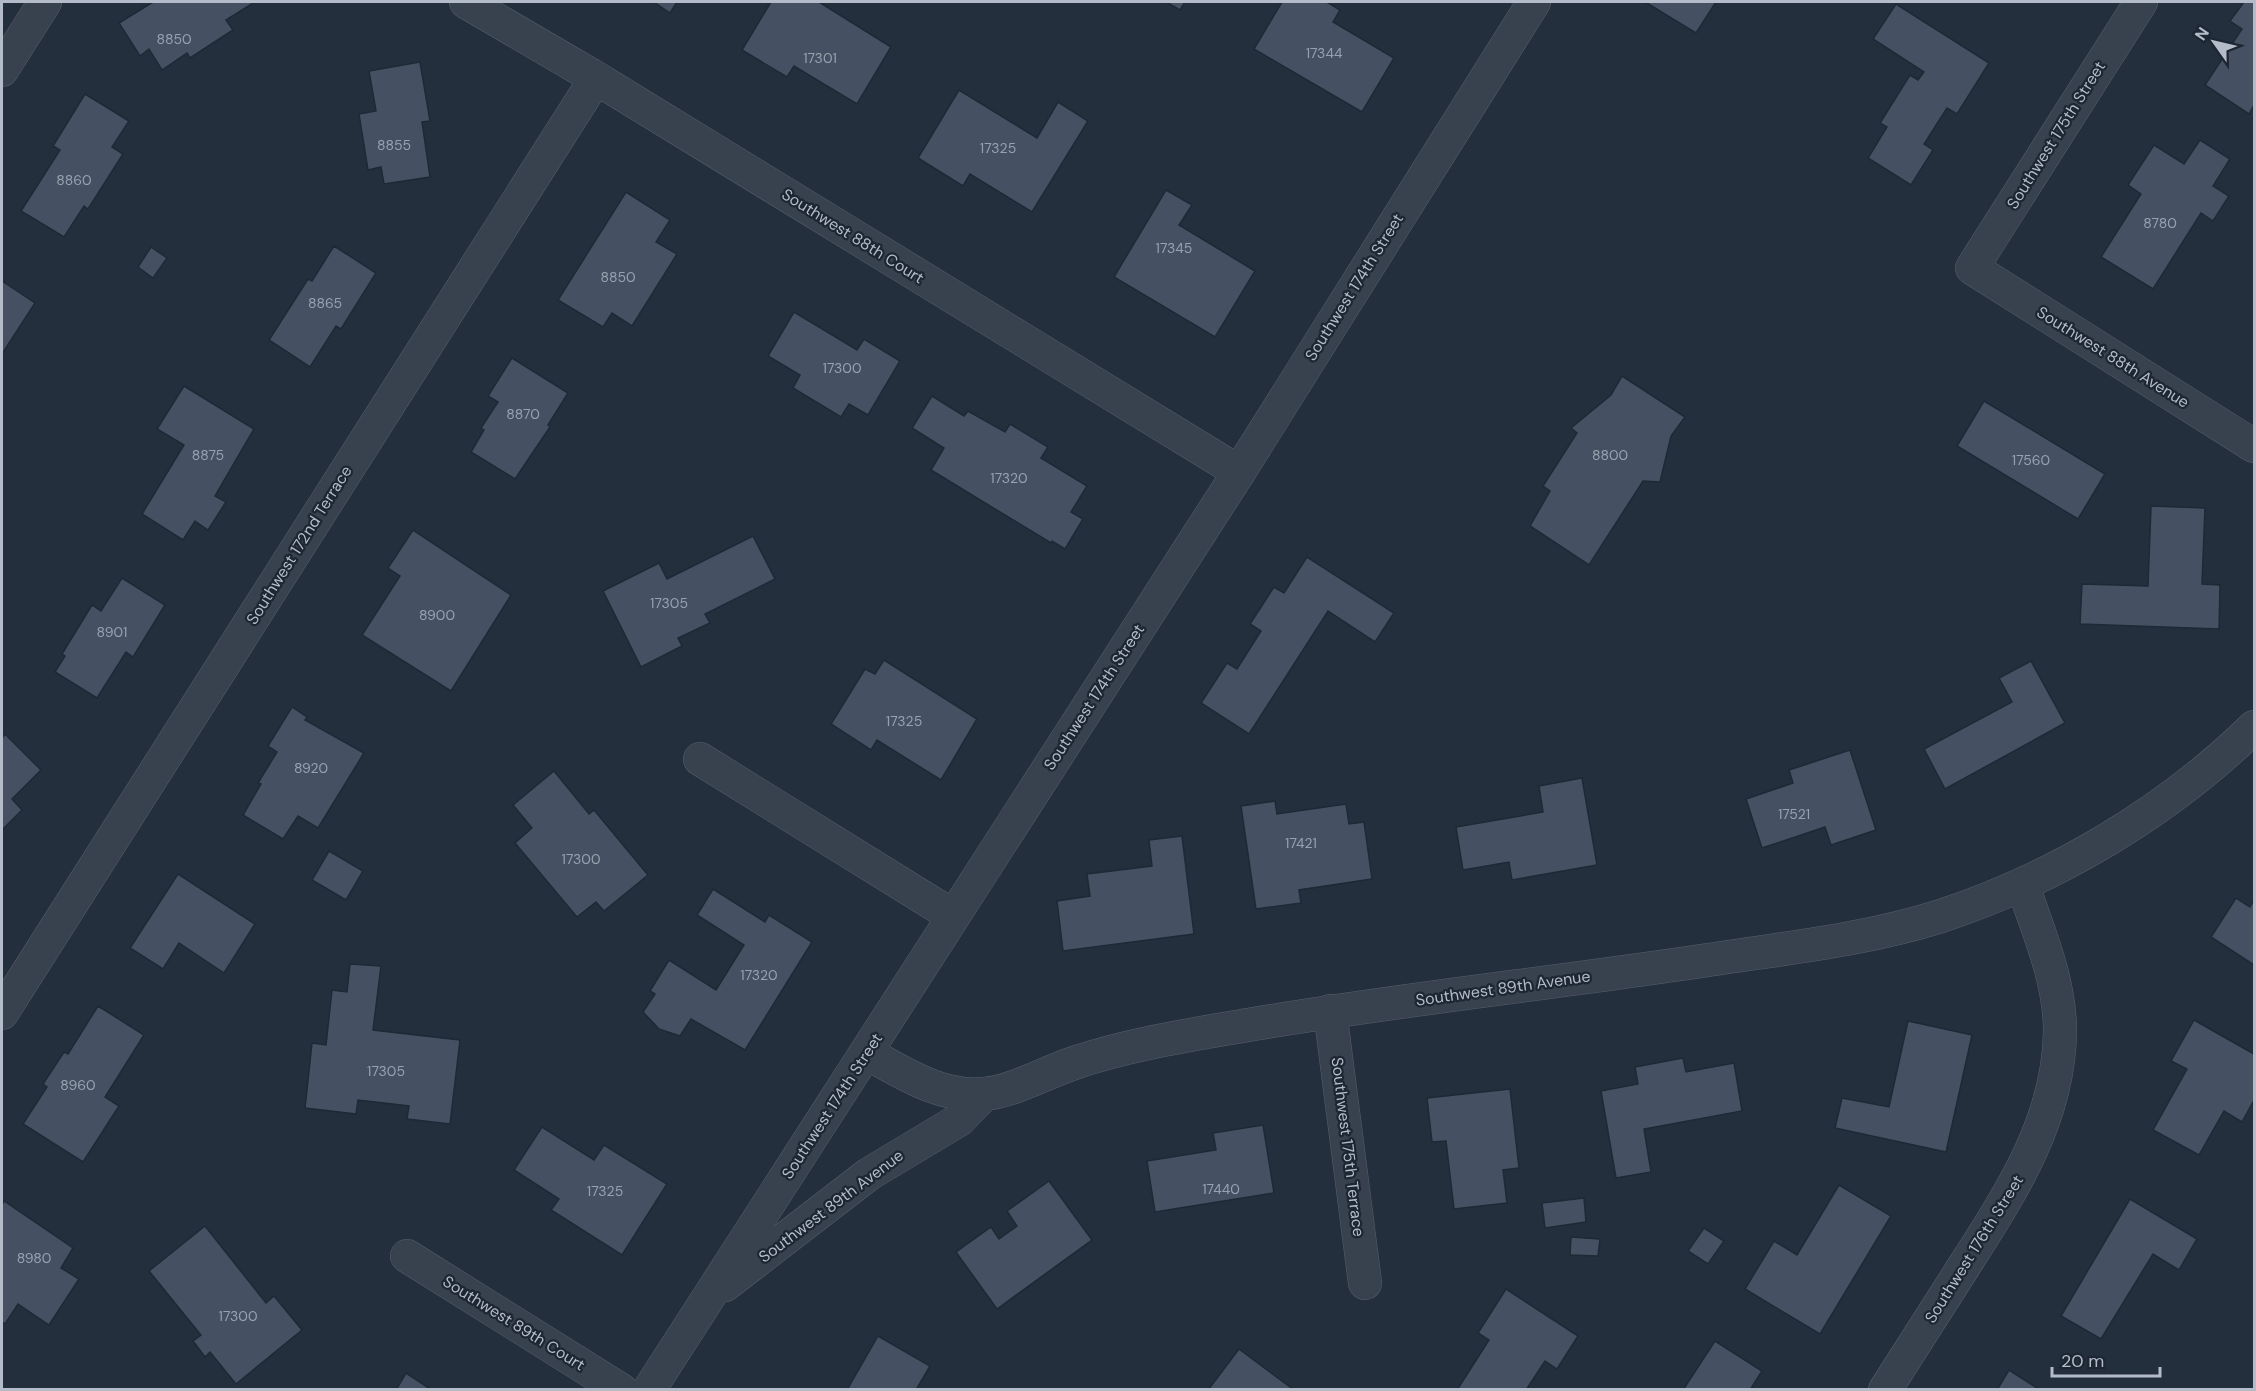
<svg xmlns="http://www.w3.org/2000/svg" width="2256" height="1391" font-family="'DM Sans',sans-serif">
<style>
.building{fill:#455162;stroke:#1f2835;stroke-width:1.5}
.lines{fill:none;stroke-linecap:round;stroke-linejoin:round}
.street-casing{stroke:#565f6c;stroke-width:34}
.street{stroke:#38414e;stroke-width:33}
.labels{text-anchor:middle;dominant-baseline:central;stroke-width:4.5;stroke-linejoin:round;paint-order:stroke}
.number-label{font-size:14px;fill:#98a1af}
.street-label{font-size:16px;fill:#b4bcc9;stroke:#1d2633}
</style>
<rect width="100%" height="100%" fill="#242f3e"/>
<g class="building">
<polygon points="153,2 255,2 226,20 233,30 190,58 187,53 162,70 149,49 140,56 119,23"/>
<polygon points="654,2 677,2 670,13"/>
<polygon points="771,2 819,2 891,47 857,104 794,66 787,77 742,50"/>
<polygon points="1166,2 1185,2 1180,10"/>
<polygon points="1282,2 1327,2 1340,10 1333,22 1394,58 1362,112 1254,49"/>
<polygon points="1645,2 1716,2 1696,33"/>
<polygon points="2244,2 2254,2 2254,105 2249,114 2205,85 2242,29 2230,21"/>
<polygon points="1896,4 1989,63 1957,114 1947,108 1924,144 1933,150 1911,185 1868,158 1887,127 1880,123 1910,75 1918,80 1924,72 1873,39"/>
<polygon points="420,62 430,121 422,122 430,177 384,184 381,167 368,170 359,114 376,111 369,71"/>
<polygon points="959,90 1037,138 1058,102 1088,121 1032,212 970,174 963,186 918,158"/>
<polygon points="85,94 129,121 112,147 123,154 88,209 84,206 64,237 21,211 60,150 53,146"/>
<polygon points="2200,140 2230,159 2213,186 2229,196 2213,221 2201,213 2153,289 2101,257 2141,194 2128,185 2154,145 2184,164"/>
<polygon points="1166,190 1192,205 1179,225 1255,271 1215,337 1114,277"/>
<polygon points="626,192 670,220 656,242 677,254 632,326 612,313 603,327 558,300"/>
<polygon points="334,246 376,273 341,329 336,326 310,367 269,340 308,279 312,281"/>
<polygon points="151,247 167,258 153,278 138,267"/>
<polygon points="2,281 35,303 2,354"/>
<polygon points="794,312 857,350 864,339 900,361 868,415 849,404 841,417 793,388 800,375 768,356"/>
<polygon points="512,358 568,393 548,425 550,427 515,479 471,452 484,430 481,428 498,402 488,396"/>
<polygon points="1622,376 1685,417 1671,436 1660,482 1643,481 1589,565 1530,526 1550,491 1543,486 1577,433 1571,428 1611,395"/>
<polygon points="184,386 254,429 215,496 226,502 208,530 195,521 183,540 142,514 184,445 157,429"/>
<polygon points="932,396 964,416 968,411 1005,432 1010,424 1048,447 1041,458 1087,486 1071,512 1083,519 1065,549 1052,541 1051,543 931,470 944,448 912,428"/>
<polygon points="1984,401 2105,474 2078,519 1957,446"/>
<polygon points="2151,506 2205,508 2202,584 2220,585 2219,629 2080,624 2082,584 2148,586"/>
<polygon points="413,530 511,595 451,691 362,635 400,576 388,568"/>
<polygon points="753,536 775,579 705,614 710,623 678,638 682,646 641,667 603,591 659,563 667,579"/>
<polygon points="1307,557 1394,613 1375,642 1328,611 1249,734 1201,703 1227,663 1237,669 1261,631 1250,624 1274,587 1284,593"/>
<polygon points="122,578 165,605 133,657 126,652 97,698 55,672 65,656 62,654 92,605 101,611"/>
<polygon points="884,660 977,719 941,780 877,740 871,750 831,724 865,669 875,674"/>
<polygon points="2031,661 2065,723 1945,789 1924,749 2012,702 1999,678"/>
<polygon points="292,707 307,717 305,720 364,753 318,828 298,816 283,839 243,815 261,784 258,783 277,752 268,746"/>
<polygon points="5,734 41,770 12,799 22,810 2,830 2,738"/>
<polygon points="1850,750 1876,830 1831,845 1825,827 1762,848 1746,799 1793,783 1789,770"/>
<polygon points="554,771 589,814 594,810 648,875 604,911 596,902 577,917 515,843 532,828 513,805"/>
<polygon points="1582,778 1597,865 1512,880 1509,862 1463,870 1456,827 1543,812 1539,786"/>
<polygon points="1275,801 1277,814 1346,804 1349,824 1364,822 1372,879 1299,890 1301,903 1256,909 1241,806"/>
<polygon points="1182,836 1194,934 1063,951 1057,901 1090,896 1087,874 1152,866 1149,840"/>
<polygon points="329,851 363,871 346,900 312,880"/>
<polygon points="178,874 255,924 224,973 179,943 163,969 130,948"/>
<polygon points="713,889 765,922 769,915 812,942 745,1050 691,1019 680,1036 659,1029 643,1012 655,994 650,991 669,960 716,990 744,945 697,915"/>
<polygon points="2236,898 2250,907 2254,900 2254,965 2211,937"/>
<polygon points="350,964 381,966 373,1030 460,1040 450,1124 407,1119 409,1106 358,1100 356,1114 305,1108 312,1043 326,1045 332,990 347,992"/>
<polygon points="98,1006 144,1035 105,1097 119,1106 83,1162 23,1124 47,1087 43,1084 64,1052 68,1054"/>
<polygon points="2194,1020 2254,1054 2254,1100 2242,1122 2224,1111 2199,1155 2153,1130 2187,1069 2171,1061"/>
<polygon points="1908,1021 1972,1035 1946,1152 1835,1128 1842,1098 1889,1107"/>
<polygon points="1683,1058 1686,1072 1734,1063 1742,1111 1644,1129 1651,1172 1616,1178 1601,1091 1638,1084 1635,1067"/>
<polygon points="1510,1089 1519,1168 1503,1170 1507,1203 1454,1209 1446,1141 1432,1142 1427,1098"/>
<polygon points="1263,1125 1274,1193 1155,1212 1147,1161 1216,1150 1213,1133"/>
<polygon points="542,1127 594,1160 604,1145 667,1184 622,1255 551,1210 559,1199 514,1170"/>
<polygon points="1049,1181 1092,1240 997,1309 956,1252 991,1227 999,1239 1017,1226 1007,1211"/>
<polygon points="1839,1185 1891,1216 1820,1334 1745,1289 1774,1241 1797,1255"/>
<polygon points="1584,1198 1586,1222 1545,1228 1542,1203"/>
<polygon points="2130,1199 2197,1239 2179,1270 2153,1254 2101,1339 2061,1316"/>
<polygon points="4,1201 73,1248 61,1268 79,1279 49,1325 18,1304 5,1324 2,1322 2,1205"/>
<polygon points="205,1226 266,1303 274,1296 302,1330 236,1384 210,1352 205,1357 193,1341 201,1335 149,1271"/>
<polygon points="1704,1228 1724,1241 1708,1264 1688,1251"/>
<polygon points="1571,1237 1600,1239 1598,1256 1570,1255"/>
<polygon points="1506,1289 1578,1336 1557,1369 1545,1361 1526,1390 1457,1390 1489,1340 1478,1333"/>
<polygon points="878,1336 930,1366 916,1390 847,1390"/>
<polygon points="1715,1341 1762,1371 1750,1390 1683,1390"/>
<polygon points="1239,1349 1294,1390 1208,1390"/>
<polygon points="2009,1370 2040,1390 1997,1390"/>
<polygon points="406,1373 432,1390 396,1390"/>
</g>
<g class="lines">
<defs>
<g id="street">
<polyline points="466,2 596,78 1239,472"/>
<polyline points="2141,2 1972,268 2254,446"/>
<polyline points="2,70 45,2"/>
<polyline points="700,759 953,916"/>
<polyline points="1330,1011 1365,1283"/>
<polyline points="2,1013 596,78"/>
<path d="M867,1053C903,1073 941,1098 984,1094C1012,1092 1047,1072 1074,1063C1130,1044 1190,1035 1248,1025C1401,999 1555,983 1708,960C1786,948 1866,940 1941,916C2056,878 2167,812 2254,727"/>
<polyline points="407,1256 621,1390"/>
<polyline points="725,1285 869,1174 959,1120 984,1094"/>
<polyline points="649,1390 1239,472 1534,2"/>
<path d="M1885,1390C1912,1347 1939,1305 1966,1263C2012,1191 2059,1119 2060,1031C2060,981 2039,933 2023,886"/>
</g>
</defs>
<use href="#street" class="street-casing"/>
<use href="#street" class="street"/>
</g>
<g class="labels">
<g class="number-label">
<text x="174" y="39">8850</text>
<text x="1324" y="53">17344</text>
<text x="820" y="58">17301</text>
<text x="394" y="145">8855</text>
<text x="998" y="148">17325</text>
<text x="74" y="180">8860</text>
<text x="2160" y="223">8780</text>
<text x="1174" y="248">17345</text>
<text x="618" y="277">8850</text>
<text x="325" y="303">8865</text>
<text x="842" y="368">17300</text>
<text x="523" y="414">8870</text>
<text x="208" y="455">8875</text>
<text x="1610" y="455">8800</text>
<text x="2031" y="460">17560</text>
<text x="1009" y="478">17320</text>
<text x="669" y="603">17305</text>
<text x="437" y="615">8900</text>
<text x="112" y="632">8901</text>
<text x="904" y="721">17325</text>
<text x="311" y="768">8920</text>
<text x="1794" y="814">17521</text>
<text x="1301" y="843">17421</text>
<text x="581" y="859">17300</text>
<text x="759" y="975">17320</text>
<text x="386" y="1071">17305</text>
<text x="78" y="1085">8960</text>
<text x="1221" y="1189">17440</text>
<text x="605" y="1191">17325</text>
<text x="34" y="1258">8980</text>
<text x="238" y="1316">17300</text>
</g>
<g class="street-label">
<text transform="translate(2056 135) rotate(-58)">Southwest 175th Street</text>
<text transform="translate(853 236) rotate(32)">Southwest 88th Court</text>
<text transform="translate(1354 287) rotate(-58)">Southwest 174th Street</text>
<text transform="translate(2113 357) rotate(32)">Southwest 88th Avenue</text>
<text transform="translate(299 545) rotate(-58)">Southwest 172nd Terrace</text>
<text transform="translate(1094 697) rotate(-57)">Southwest 174th Street</text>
<text transform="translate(1503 988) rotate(-8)">Southwest 89th Avenue</text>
<text transform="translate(832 1106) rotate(-57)">Southwest 174th Street</text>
<text transform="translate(1348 1147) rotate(83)">Southwest 175th Terrace</text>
<text transform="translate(831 1206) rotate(-37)">Southwest 89th Avenue</text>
<text transform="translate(1974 1249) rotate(-58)">Southwest 176th Street</text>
<text transform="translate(514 1323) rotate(32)">Southwest 89th Court</text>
</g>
</g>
<rect width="2256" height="1391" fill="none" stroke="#b4bcc9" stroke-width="6"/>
<g transform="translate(2214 42) rotate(304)" stroke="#1d2633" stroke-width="4.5" paint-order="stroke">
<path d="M0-4.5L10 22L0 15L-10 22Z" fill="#b4bcc9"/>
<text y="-9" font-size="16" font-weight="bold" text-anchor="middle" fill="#b4bcc9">N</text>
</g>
<path d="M2052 1367v9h108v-9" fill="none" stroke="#b4bcc9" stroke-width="3"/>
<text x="2061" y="1367" font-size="18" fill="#b4bcc9" stroke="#1d2633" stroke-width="4.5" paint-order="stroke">20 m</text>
</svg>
